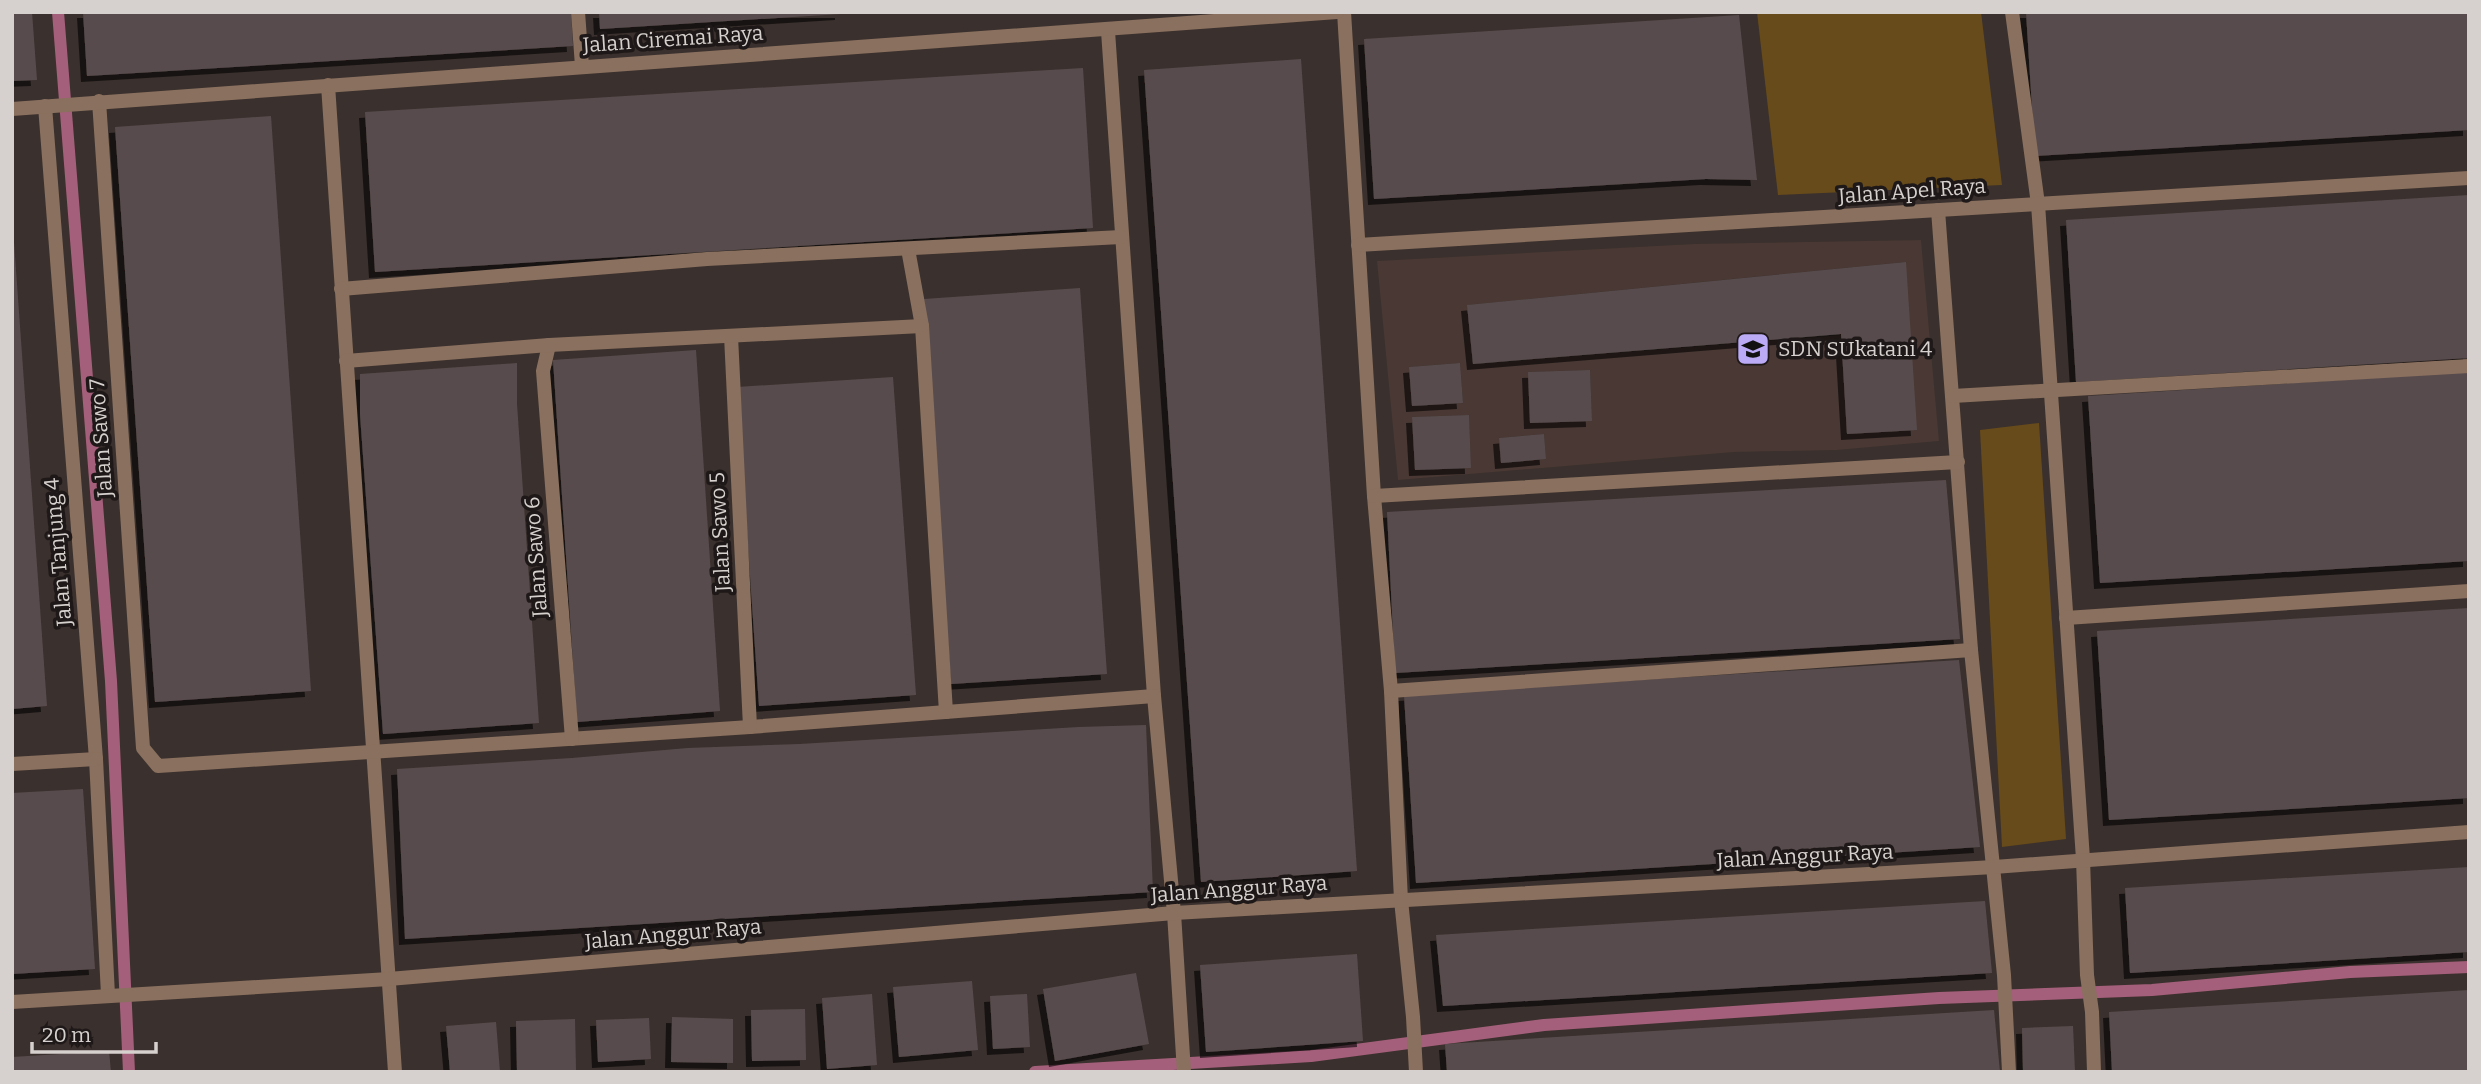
<svg xmlns="http://www.w3.org/2000/svg" width="2481" height="1084" font-family="Bitter,serif">
<style>
.built{fill:#493833;fill-rule:evenodd}
.green{fill:#674b1a}
.lines{fill:none;stroke-linecap:round;stroke-linejoin:round}
.stream{stroke:#a45f7a;stroke-width:12}
.building{fill:#584c4d;filter:url(#shadow)}
.street{stroke:#8a705e;stroke-width:14}
.labels{text-anchor:middle;dominant-baseline:central;stroke-width:7;stroke-linejoin:round;paint-order:stroke}
.street-label{font-size:21px;fill:#d6d0ce;stroke:#1e1918}
.poi-label{font-size:21px;fill:#d6d0ce;stroke:#1e1918;text-anchor:start}
</style>
<defs>
<filter id="shadow"><feDropShadow dx="-6" dy="6" stdDeviation="0" flood-color="#0009"/></filter>
</defs>
<rect width="100%" height="100%" fill="#3a302d"/>
<path class="built" d="M1921,240L1939,441L1837,450L1734,452L1398,480L1377,261L1694,244ZM1905,262L1910,330L1473,364L1468,305ZM1460,363L1463,403L1412,406L1409,367ZM1590,370L1592,421L1529,372ZM1469,415L1471,468L1415,470L1412,417ZM1544,434L1546,459L1501,462L1499,438Z"/>
<g class="green">
<polygon points="1757,12 1981,12 2002,185 1778,195"/>
<polygon points="2039,423 2066,839 2002,847 1980,430"/>
</g>
<g class="lines">
<g class="stream">
<polyline points="58,12 111,681 129,1072"/>
<polyline points="1035,1072 1311,1056 1544,1025 1939,998 2152,990 2350,972 2469,967"/>
</g>
</g>
<g class="building">
<polygon points="12,12 32,12 37,80 12,81"/>
<polygon points="83,12 571,12 573,46 87,76"/>
<polygon points="599,12 841,12 841,14 600,29"/>
<polygon points="2026,12 2469,12 2469,130 2035,156"/>
<polygon points="1739,15 1757,180 1706,179 1374,199 1364,39"/>
<polygon points="1301,59 1357,871 1201,882 1144,70"/>
<polygon points="1083,68 1093,228 375,272 365,112"/>
<polygon points="271,116 311,691 155,702 115,127"/>
<polygon points="2469,195 2469,358 2076,382 2066,220"/>
<polygon points="12,242 14,242 47,706 12,709"/>
<polygon points="1906,262 1917,430 1847,434 1841,334 1473,364 1467,305"/>
<polygon points="1080,288 1107,674 951,684 924,299"/>
<polygon points="696,350 720,711 577,722 553,360"/>
<polygon points="517,363 517,404 539,723 383,734 360,414 360,374"/>
<polygon points="1460,363 1463,403 1412,406 1409,367"/>
<polygon points="1590,370 1592,421 1530,423 1528,372"/>
<polygon points="2469,372 2469,561 2100,583 2088,396"/>
<polygon points="893,377 916,695 759,706 737,387"/>
<polygon points="1469,415 1471,468 1415,470 1412,417"/>
<polygon points="1544,434 1546,459 1501,463 1499,438"/>
<polygon points="1946,480 1960,639 1395,673 1387,512"/>
<polygon points="2469,608 2469,798 2109,820 2097,631"/>
<polygon points="1959,660 1980,847 1416,883 1404,695"/>
<polygon points="1146,725 1153,892 405,939 397,769 572,758 688,748 800,744 1079,727"/>
<polygon points="83,789 95,969 12,974 12,793"/>
<polygon points="2469,867 2469,952 2130,973 2125,888"/>
<polygon points="1985,901 1992,973 1443,1006 1436,935"/>
<polygon points="1357,954 1363,1041 1206,1052 1200,965"/>
<polygon points="1136,973 1149,1044 1055,1061 1043,989"/>
<polygon points="972,981 978,1050 899,1057 893,987"/>
<polygon points="2469,990 2469,1072 2112,1072 2109,1012"/>
<polygon points="872,994 877,1065 827,1069 822,998"/>
<polygon points="1027,994 1030,1047 993,1049 990,996"/>
<polygon points="805,1009 806,1060 752,1061 751,1010"/>
<polygon points="1994,1010 2000,1072 1447,1072 1445,1044"/>
<polygon points="672,1017 733,1019 733,1063 671,1062"/>
<polygon points="649,1018 651,1059 598,1062 596,1020"/>
<polygon points="575,1019 576,1072 517,1072 516,1021"/>
<polygon points="496,1022 500,1072 450,1072 446,1026"/>
<polygon points="2073,1026 2075,1072 2023,1072 2022,1028"/>
<polygon points="109,1051 111,1072 12,1072 12,1057"/>
</g>
<g class="lines">
<g class="street">
<polyline points="578,12 582,66"/>
<polyline points="1344,12 1374,496 1391,691 1401,900 1413,1017 1416,1072"/>
<polyline points="2012,12 2038,204 2083,859 2087,975 2092,1012 2094,1072"/>
<polyline points="1108,31 1154,696 1174,913 1184,1072"/>
<polyline points="328,85 395,1072"/>
<polyline points="99,101 143,748 158,766 750,727 1154,696"/>
<polyline points="45,106 96,759 108,995"/>
<path d="M12,109C453,74 895,48 1337,12"/>
<polyline points="1938,210 1971,650 2004,975 2009,1072"/>
<polyline points="1358,245 2469,178"/>
<polyline points="908,249 922,326 946,712"/>
<polyline points="341,289 707,259 1121,237"/>
<polyline points="731,336 750,727"/>
<polyline points="549,345 543,371 572,739"/>
<polyline points="346,361 549,345 922,326"/>
<polyline points="1953,396 2469,366"/>
<polyline points="1374,496 1958,462"/>
<polyline points="2066,618 2469,591"/>
<polyline points="1391,691 1971,650"/>
<polyline points="12,764 96,759"/>
<polyline points="12,1002 389,979 1174,913 1994,867 2469,832"/>
</g>
</g>
<defs>
<symbol id="school-square" viewBox="-11 -11 22 22"><rect x="-9" y="-9" width="18" height="18" rx="4" fill="#bbaaf6" stroke="#1e1918"/><path d="M0-5L7-2L0 1L-7-2ZM-4 1L0 2.5L4 1V4Q0 6-4 4Z" fill="#111"/></symbol>
</defs>
<g fill-rule="evenodd">
<use href="#school-square" x="1734" y="330" width="38" height="38"/>
</g>
<g class="labels">
<g class="street-label">
<text transform="translate(673 39) rotate(-4)">Jalan Ciremai Raya</text>
<text transform="translate(1912 191) rotate(-4)">Jalan Apel Raya</text>
<text transform="translate(101 438) rotate(-94)">Jalan Sawo 7</text>
<text transform="translate(720 532) rotate(-93)">Jalan Sawo 5</text>
<text transform="translate(58 552) rotate(-95)">Jalan Tanjung 4</text>
<text transform="translate(536 557) rotate(-94)">Jalan Sawo 6</text>
<text transform="translate(1805 856) rotate(-3)">Jalan Anggur Raya</text>
<text transform="translate(1239 889) rotate(-4)">Jalan Anggur Raya</text>
<text transform="translate(673 934) rotate(-5)">Jalan Anggur Raya</text>
</g>
<g class="poi-label">
<text x="1778" y="349">SDN SUkatani 4</text>
</g>
</g>
<rect width="2481" height="1084" fill="none" stroke="#d6d0ce" stroke-width="28"/>
<path d="M32 1042v10h124v-10" fill="none" stroke="#d6d0ce" stroke-width="3.5"/>
<text x="42" y="1042" font-size="21" fill="#d6d0ce" stroke="#1e1918" stroke-width="5" paint-order="stroke">20 m</text>
</svg>
